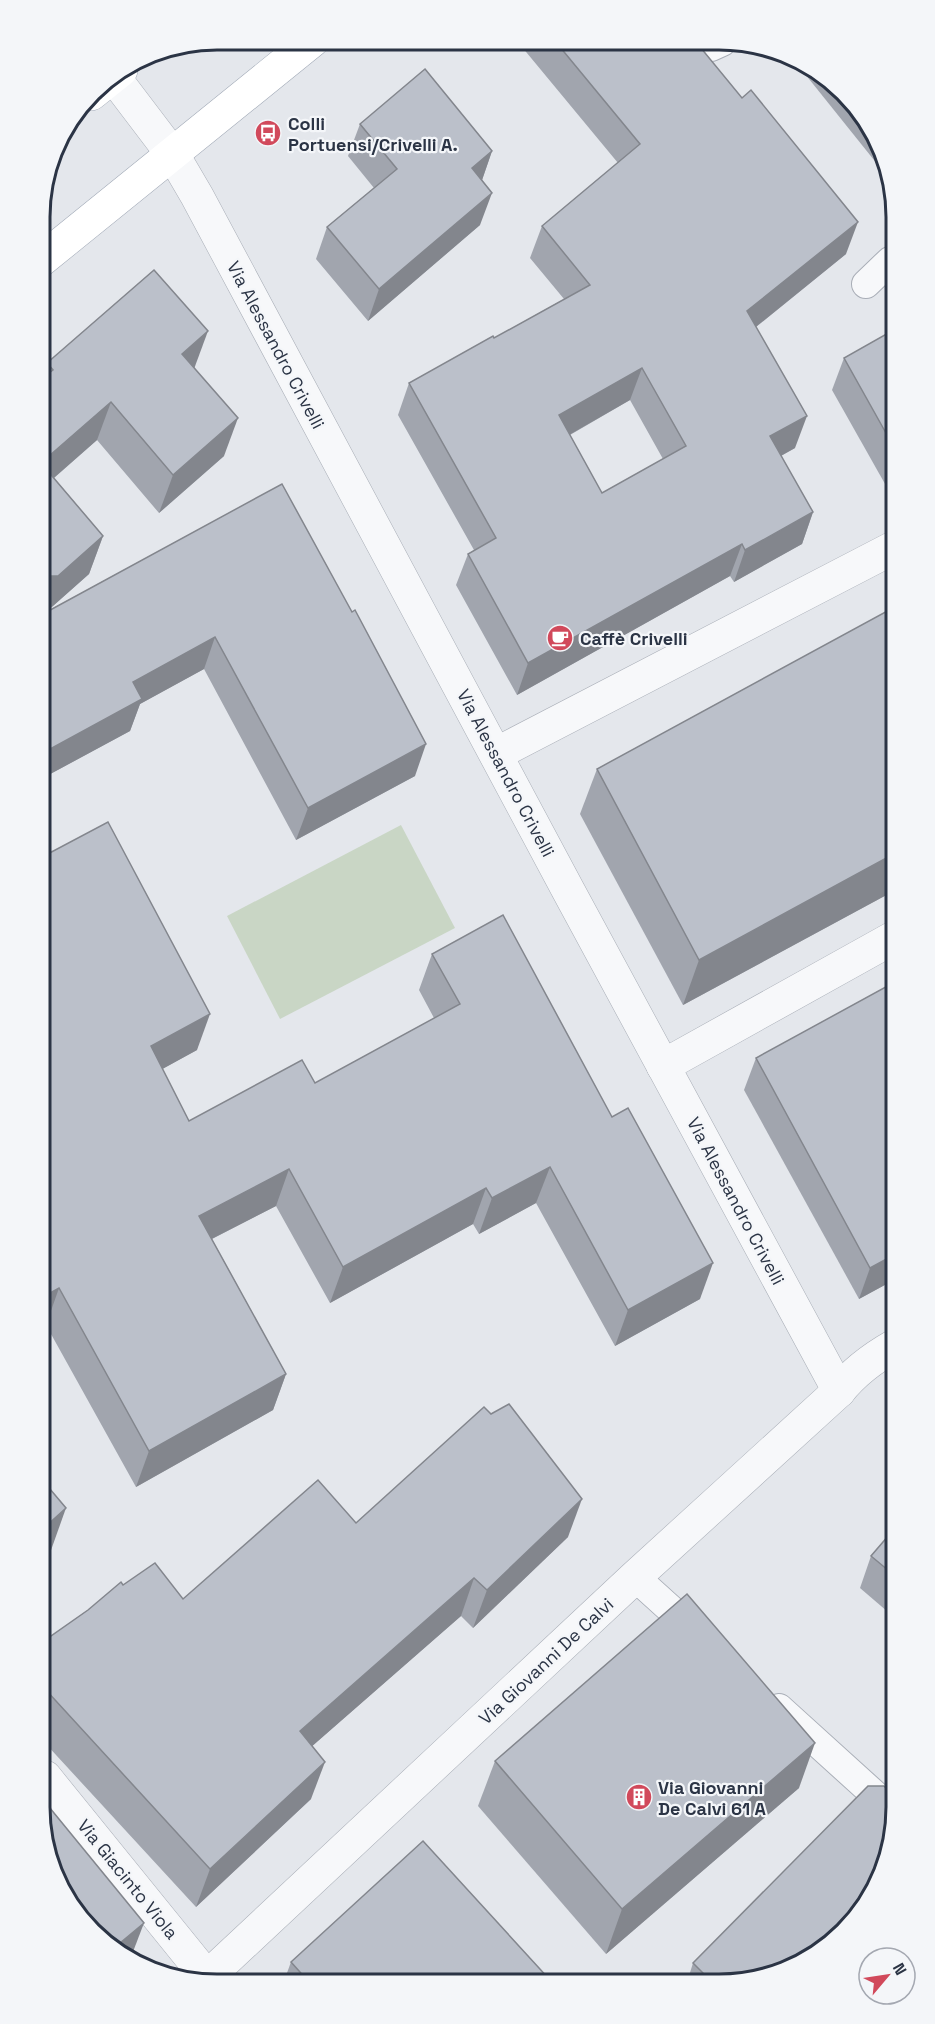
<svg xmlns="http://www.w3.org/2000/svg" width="935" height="2024" font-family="'Space Grotesk',sans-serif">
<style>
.park{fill:#c9d6c5}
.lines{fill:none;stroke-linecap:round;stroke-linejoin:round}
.service-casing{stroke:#a9aeb7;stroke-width:30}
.minor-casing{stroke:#a9aeb7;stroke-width:34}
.primary-casing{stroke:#a3abb8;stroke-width:34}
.service{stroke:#f7f8fa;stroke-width:28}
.minor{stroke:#f7f8fa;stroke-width:33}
.primary{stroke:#fff;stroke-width:33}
.wall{fill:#a1a5ae;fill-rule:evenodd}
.shaded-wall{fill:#83868d}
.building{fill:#bbc0ca;stroke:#83868d;stroke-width:1.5;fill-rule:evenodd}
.labels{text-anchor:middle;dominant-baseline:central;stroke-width:4.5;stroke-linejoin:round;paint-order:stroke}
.poi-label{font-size:18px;font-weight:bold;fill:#2b3445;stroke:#f4f6f9;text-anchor:start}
.street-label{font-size:18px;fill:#2b3445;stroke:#f4f6f9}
.rim{fill:none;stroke:#2b3445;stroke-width:3}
</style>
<rect width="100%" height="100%" fill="#e4e7ec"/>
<polygon class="park" points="401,825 455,928 280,1019 227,916"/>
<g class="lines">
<defs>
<g id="service">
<polyline points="692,42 711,47 722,42"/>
<polyline points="866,284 890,261"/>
<polyline points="635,1577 698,1634"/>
<polyline points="779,1708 896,1814"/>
</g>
<g id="minor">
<polyline points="113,76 173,155 197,196 568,890 839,1391"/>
<polyline points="496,754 891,549"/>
<polyline points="663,1066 893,938"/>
<polyline points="45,1777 211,1982"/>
<path d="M202,1982L635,1577L839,1391C854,1372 873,1358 894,1346"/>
</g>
<g id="primary">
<polyline points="91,94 121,70"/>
<polyline points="40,261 313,40"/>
</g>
</defs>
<use href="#service" class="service-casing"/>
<use href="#minor" class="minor-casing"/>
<use href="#primary" class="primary-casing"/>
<use href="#service" class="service"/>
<use href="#minor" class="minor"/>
<use href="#primary" class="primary"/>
</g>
<g class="wall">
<path d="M517,41L696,42L846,254L756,327L795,448L781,456L813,512L802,544L734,582L730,576L517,695L456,585L468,554L474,550L398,415L409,383L494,338L564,299L530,258L542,226L618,163ZM630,400L663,459L602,493L570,435Z"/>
<polygon points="797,64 836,83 890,170 890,180"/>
<polygon points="360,124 492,151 482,180 480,225 368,321 316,259 327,227 374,188 348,156"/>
<polygon points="890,332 891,490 889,491 832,390 844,358"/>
<polygon points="47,363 194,368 224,456 159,513 97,440 54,478 103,536 89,574 46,612 282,484 415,776 296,840 204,669 140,704 130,731 41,779 41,615 42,614 41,614 40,380"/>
<polygon points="891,609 892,892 683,1005 580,814 597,769"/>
<polygon points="42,857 197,1050 162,1069 189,1121 315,1083 434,1018 419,990 432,954 700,1299 615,1346 536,1203 479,1234 473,1224 330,1303 276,1206 212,1239 286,1374 273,1410 136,1487 46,1325 43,1326"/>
<polygon points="893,983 894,1280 859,1299 744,1090 756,1058"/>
<polygon points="356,1523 568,1537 473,1628 461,1616 312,1746 311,1799 196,1907 45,1743 44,1641 123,1585 183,1599"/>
<polygon points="895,1528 895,1618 860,1588 871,1556"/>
<polygon points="495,1761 799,1788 606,1954 478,1806"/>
<polygon points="291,1962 550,1980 284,1981"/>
<polygon points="693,1963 765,1979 688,1979"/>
</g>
<g class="shaded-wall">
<polygon points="492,151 481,183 472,168"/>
<polygon points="492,193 480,225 368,321 379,289"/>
<polygon points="858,222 846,254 736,343 747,311"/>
<polygon points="208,331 194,369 182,354"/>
<polygon points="642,368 630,400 548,447 559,415"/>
<polygon points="111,402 97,440 40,490 41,463"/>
<polygon points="807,416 795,448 759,468 770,436"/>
<polygon points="238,418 224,456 159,513 173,475"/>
<polygon points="813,512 802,544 734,582 745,550"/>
<polygon points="103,536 89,574 44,614 41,614 41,576"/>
<polygon points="742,544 730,576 517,695 528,663"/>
<polygon points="215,637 204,669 140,704 130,731 41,779 41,754 133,682"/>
<polygon points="426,744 415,776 296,840 308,808"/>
<polygon points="892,855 892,892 683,1005 699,960"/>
<polygon points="210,1014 197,1050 137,1083 151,1046"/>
<polygon points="550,1167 536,1203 479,1234 492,1198"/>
<polygon points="289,1169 276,1206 186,1252 199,1216"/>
<polygon points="486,1188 473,1224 330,1303 343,1267"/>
<polygon points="894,1255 894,1280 859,1299 870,1268"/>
<polygon points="713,1263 700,1299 615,1346 628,1310"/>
<polygon points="59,1288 46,1325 43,1326 43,1297"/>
<polygon points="286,1374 273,1410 136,1487 149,1451"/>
<polygon points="582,1499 568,1537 473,1628 487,1590"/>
<polygon points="66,1508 50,1553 44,1558 44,1528"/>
<polygon points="474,1578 461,1616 286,1769 300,1731"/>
<polygon points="815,1743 799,1788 606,1954 622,1909"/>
<polygon points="325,1762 311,1799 196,1907 210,1869"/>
<polygon points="144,1923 131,1957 114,1948"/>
</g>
<g class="building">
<path d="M555,41L696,42L742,98L751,90L858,222L747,311L807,416L770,436L813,512L745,550L742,544L528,663L468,554L496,538L409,383L493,336L494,338L590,285L542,226L640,144ZM642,368L686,446L602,493L559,415Z"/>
<polygon points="425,69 492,151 472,168 492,193 379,289 327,227 397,169 360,124"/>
<polygon points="154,270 208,331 182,354 238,418 173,475 111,402 41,463 103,536 58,576 41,576 40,380 53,370 47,363"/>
<polygon points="890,332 891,442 844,358"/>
<polygon points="282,484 352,612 355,610 426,744 308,808 215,637 133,682 142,699 41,754 41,615"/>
<polygon points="891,609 892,855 699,960 597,769"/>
<polygon points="108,822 210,1014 151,1046 189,1121 302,1060 315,1083 460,1004 432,954 503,915 612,1117 628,1108 713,1263 628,1310 550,1167 492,1198 486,1188 343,1267 289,1169 199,1216 286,1374 149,1451 59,1288 43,1297 42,927 45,925 42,919 42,857"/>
<polygon points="893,983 894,1255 870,1268 756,1058"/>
<polygon points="509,1404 582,1499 487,1590 474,1578 300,1731 325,1762 210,1869 45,1689 44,1641 88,1610 121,1582 123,1585 155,1563 183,1599 318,1480 356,1523 484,1407 491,1414"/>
<polygon points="44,1482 66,1508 44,1528"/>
<polygon points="895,1528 895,1576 871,1556"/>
<polygon points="687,1594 815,1743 622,1909 495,1761"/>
<polygon points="868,1786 884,1786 896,1798 896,1819 882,1876 852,1924 817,1955 765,1979 709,1979 693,1963"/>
<polygon points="45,1802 144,1923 114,1948 99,1941 45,1854"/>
<polygon points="423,1841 550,1980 308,1981 291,1962"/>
</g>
<defs>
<symbol id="bus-disc" viewBox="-11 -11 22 22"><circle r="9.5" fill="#d1495b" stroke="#f4f6f9"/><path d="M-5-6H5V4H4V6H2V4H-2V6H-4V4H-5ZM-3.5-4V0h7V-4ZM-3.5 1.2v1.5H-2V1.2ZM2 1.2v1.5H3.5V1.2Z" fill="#fff"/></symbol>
<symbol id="cafe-disc" viewBox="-11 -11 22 22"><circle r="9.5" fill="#d1495b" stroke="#f4f6f9"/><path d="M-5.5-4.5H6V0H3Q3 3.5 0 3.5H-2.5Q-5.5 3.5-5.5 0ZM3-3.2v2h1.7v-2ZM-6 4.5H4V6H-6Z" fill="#fff"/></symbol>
<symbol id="building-disc" viewBox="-11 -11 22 22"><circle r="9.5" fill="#d1495b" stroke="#f4f6f9"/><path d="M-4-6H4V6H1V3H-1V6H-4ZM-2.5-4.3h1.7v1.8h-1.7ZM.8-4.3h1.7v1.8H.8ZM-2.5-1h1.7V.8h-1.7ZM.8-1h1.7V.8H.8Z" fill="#fff"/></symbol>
</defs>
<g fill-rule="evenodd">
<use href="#bus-disc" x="253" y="118" width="30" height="30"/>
<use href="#cafe-disc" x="545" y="623" width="30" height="30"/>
<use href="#building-disc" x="624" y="1782" width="30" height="30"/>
</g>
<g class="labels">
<g class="poi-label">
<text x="288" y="123">Colli<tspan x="288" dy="21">Portuensi/Crivelli A.</tspan></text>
<text x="580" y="638">Caffè Crivelli</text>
<text x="658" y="1787">Via Giovanni<tspan x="658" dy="21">De Calvi 61 A</tspan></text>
</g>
<g class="street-label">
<text transform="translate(276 345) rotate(62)">Via Alessandro Crivelli</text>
<text transform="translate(506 773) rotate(62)">Via Alessandro Crivelli</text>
<text transform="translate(736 1201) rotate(62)">Via Alessandro Crivelli</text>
<text transform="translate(546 1661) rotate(-43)">Via Giovanni De Calvi</text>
<text transform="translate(128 1879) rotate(51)">Via Giacinto Viola</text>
</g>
</g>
<path d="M0 0H935V2024H0ZM217 50H719A167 167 0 0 1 886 217V1807A167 167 0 0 1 719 1974H217A167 167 0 0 1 50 1807V217A167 167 0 0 1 217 50Z" fill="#f4f6f9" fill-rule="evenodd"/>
<path class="rim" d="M217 50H719A167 167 0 0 1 886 217V1807A167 167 0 0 1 719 1974H217A167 167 0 0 1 50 1807V217A167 167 0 0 1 217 50Z"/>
<g transform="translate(887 1976) rotate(61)"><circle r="28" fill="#f4f6f9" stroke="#a4a8b1" stroke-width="1.5"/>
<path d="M0-4.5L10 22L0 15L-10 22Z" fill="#d1495b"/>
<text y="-9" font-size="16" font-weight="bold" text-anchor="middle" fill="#2b3445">N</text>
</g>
</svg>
